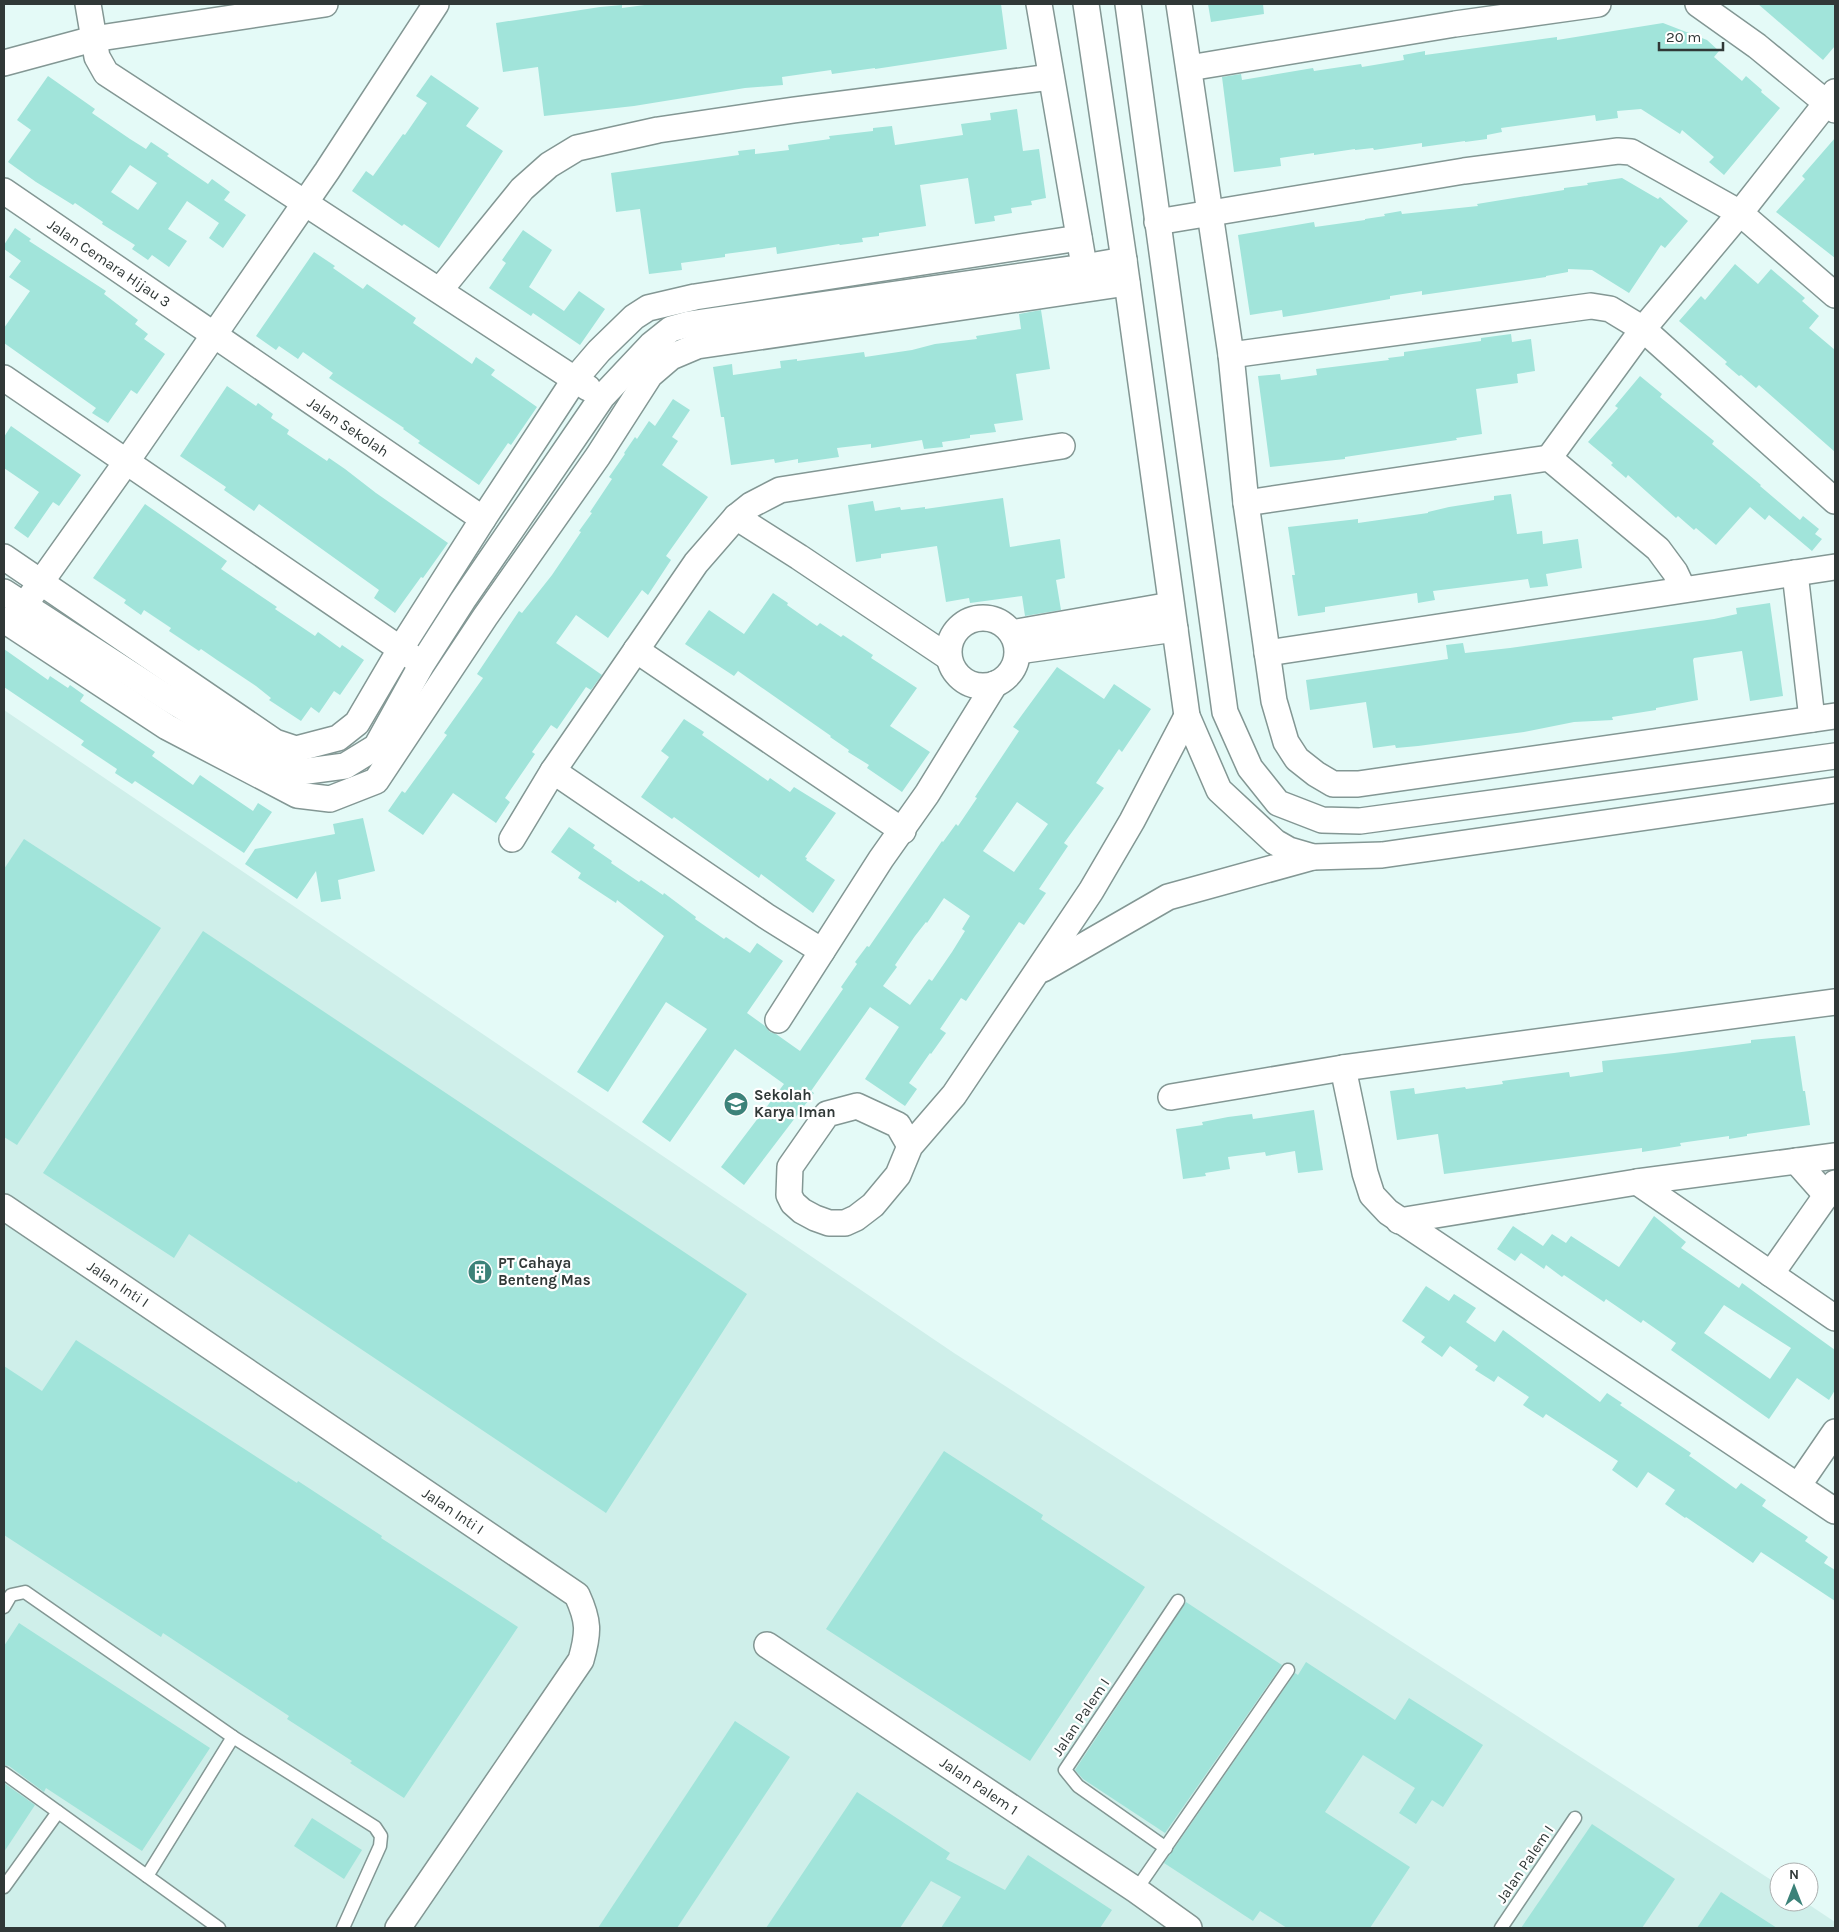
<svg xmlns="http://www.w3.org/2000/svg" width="1839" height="1932" font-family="Karla,sans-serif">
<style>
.built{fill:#cfefea}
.building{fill:#a1e4da;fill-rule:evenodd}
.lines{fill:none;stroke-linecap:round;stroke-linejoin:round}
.service-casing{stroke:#839794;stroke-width:15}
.minor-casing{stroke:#839794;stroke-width:28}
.service{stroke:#fff;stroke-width:12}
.minor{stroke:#fff;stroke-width:25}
.labels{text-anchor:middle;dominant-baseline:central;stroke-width:4.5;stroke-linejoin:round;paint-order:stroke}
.street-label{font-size:15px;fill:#303837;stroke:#fff}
.poi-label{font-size:15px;font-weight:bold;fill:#303837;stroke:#fff;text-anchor:start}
</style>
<rect width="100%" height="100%" fill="#e4faf7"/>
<polygon class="built" points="4,710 954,1353 1779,1885 1779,1902 1805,1902 1835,1922 1835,1928 4,1928"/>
<g class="building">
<polygon points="652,4 1001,4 1007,49 875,69 875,68 832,74 831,70 782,77 783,85 745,88 634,106 544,116 538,67 503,72 496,23 600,7 622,5 622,8"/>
<polygon points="1208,4 1263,4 1264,14 1211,22"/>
<polygon points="1758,4 1835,4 1835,46 1823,60"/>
<polygon points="1663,23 1707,40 1719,51 1714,57 1742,81 1746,76 1762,90 1761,92 1780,108 1724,175 1709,162 1714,157 1682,130 1680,134 1641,109 1617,111 1618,118 1596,121 1595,115 1501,128 1502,132 1487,135 1487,139 1465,142 1465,141 1422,147 1422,143 1374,150 1373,148 1355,150 1355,149 1314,155 1314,153 1280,158 1281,166 1234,172 1222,77 1241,74 1242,80 1313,68 1314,71 1361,64 1362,67 1404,60 1403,55 1425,51 1425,55 1557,37 1557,40"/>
<polygon points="431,75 479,108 466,126 503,151 439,248 404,224 402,226 352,191 366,171 373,176 403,134 405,135 427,103 416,96"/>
<path d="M48,76L95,109L92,113L130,139L146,149L151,142L169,154L167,156L208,184L212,179L230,192L224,200L246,215L223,248L209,238L219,223L187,201L168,229L187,241L169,267L152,255L148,260L132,249L135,245L102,224L103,222L75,203L73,205L36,182L8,162L31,130L17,120ZM130,165L157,183L138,210L111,192Z"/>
<polygon points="1017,109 1023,151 1039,149 1046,198 1031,201 1032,205 1011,208 1012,213 994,216 995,221 975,224 968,178 920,185 926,226 879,233 879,236 862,238 863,242 840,245 839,244 777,254 776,247 725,254 725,257 681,263 682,270 649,274 640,209 616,212 611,173 739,155 738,151 755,149 755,154 789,150 788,145 830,139 829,136 873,131 873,128 892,126 895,145 963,135 961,124 991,120 990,113"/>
<polygon points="1835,138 1835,258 1776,212 1805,179 1802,176"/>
<polygon points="1622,178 1658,199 1660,197 1688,221 1665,248 1661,245 1629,293 1592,270 1568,269 1568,272 1546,276 1546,277 1422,295 1422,291 1390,296 1390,299 1308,313 1283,317 1282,310 1250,315 1238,235 1314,222 1315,227 1365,220 1365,219 1385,216 1384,214 1401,211 1402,214 1478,206 1477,204 1564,190 1564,188 1588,185 1587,183"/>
<polygon points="15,228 31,239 29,241 106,291 104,294 138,320 135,324 148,334 144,339 165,354 137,394 131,390 108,423 92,413 96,408 4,343 4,328 30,291 9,277 21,261 4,249 4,245"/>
<polygon points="523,230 552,250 529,287 564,311 579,291 605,309 580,345 533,313 531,316 489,288 506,263 502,260"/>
<polygon points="314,252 335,266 333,268 363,289 367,284 416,318 413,323 472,364 476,357 495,370 491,375 537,407 511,445 508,443 479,485 418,443 420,441 403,429 404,428 329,378 333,373 303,352 298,359 279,346 276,350 256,336"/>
<polygon points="1735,264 1758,284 1771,269 1805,298 1802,301 1819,316 1809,328 1835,350 1835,452 1759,385 1756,388 1741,375 1739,376 1725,364 1727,362 1679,321 1701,296 1705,300"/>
<polygon points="1041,310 1050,369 1016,374 1023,420 994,424 996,432 970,435 970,438 942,442 943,447 924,449 922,440 871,448 871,444 837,448 839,457 798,463 798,459 775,463 774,459 731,465 724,417 721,417 713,367 732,364 733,375 781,368 780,361 797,359 797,361 864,352 865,357 912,350 935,344 977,339 976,336 1021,329 1019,314"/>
<polygon points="1511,334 1512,342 1531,339 1535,371 1517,374 1518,383 1476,389 1482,434 1456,438 1457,440 1345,457 1345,459 1270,467 1258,376 1280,374 1281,380 1317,375 1316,369 1389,360 1388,358 1404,356 1404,352 1481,341 1481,338"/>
<polygon points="1640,376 1662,394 1660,397 1714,441 1712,444 1761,485 1760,486 1800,520 1803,516 1819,529 1815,534 1822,539 1812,551 1769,515 1765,520 1750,507 1716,545 1696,528 1694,530 1678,516 1676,518 1628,475 1626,478 1611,465 1613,463 1588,442 1618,408 1615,406"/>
<polygon points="227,386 256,406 258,403 273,414 271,418 289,430 287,434 327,461 329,458 345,469 376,493 448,543 423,578 421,577 395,613 374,598 379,590 259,504 254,511 224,490 226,487 180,456"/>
<polygon points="673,399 690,410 672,437 678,441 662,465 708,497 666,556 671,560 648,595 642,590 608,638 576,615 556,643 602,675 591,690 586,687 557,729 551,725 532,752 535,754 505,798 510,802 496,823 453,793 423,835 388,811 402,791 405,793 447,735 444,733 483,678 477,674 519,611 522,613 552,575 581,532 579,531 592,513 590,512 612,479 609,477 625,454 624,453 635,437 637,439 649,421 655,426"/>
<polygon points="11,426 81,475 59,506 53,502 28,538 14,528 39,492 4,468 4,437"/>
<polygon points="1511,494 1517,534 1542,531 1543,544 1578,539 1582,568 1546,574 1548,586 1530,588 1528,579 1433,591 1435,600 1418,603 1417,593 1325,607 1325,612 1298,616 1292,575 1295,575 1288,527 1358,519 1358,523 1428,513 1428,512 1449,507 1494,500 1494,496"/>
<polygon points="1003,498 1010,547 1060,539 1065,578 1056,580 1061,610 1025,616 1022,596 970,603 969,598 946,602 937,546 881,554 881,558 856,562 848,505 873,501 875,511 900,507 901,510 925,507 925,509"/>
<polygon points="145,504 227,561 221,569 277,607 275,609 315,636 318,632 340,648 342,645 364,660 340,695 334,691 319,713 311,707 301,721 269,700 271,698 256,686 217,660 201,649 199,651 169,631 171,628 144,610 141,615 124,603 126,600 93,578"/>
<polygon points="773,593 788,603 787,605 817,626 820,623 841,637 843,635 873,655 871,658 917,688 890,726 930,752 902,792 867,768 869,765 848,752 849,750 830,737 831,736 738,671 734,676 685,644 709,610 744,634"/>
<polygon points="1770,603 1783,696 1750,701 1742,651 1694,658 1693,660 1698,700 1656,708 1656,710 1612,717 1613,720 1574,722 1524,732 1418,746 1396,748 1395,745 1373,748 1366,702 1310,710 1306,680 1448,659 1446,645 1463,643 1465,653 1510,648 1714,619 1737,614 1736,608"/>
<polygon points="4,649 48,680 50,676 68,688 70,685 84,695 80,701 155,752 152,756 193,785 200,775 253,811 258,803 272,812 244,853 135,781 132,784 115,773 117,769 81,745 84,741 4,687"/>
<path d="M1057,667L1104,699L1114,684L1151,709L1122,752L1119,749L1096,783L1104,788L1064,843L1068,846L1039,889L1046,893L1024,925L1019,922L966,1001L961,998L940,1029L946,1033L931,1054L930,1053L909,1083L917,1089L905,1106L865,1079L899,1027L870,1007L811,1091L814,1093L744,1185L721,1167L784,1084L735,1049L670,1142L642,1122L707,1029L666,1002L608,1092L577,1072L664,936L617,900L616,903L578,878L581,873L551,852L569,827L595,845L593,848L612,861L611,863L639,882L641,880L663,895L664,893L696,917L695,919L724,939L726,937L750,953L757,943L783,961L747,1013L765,1026L770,1032L776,1034L800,1051L843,989L841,987L857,964L855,962L867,946L869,947L942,841L943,842L956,824L958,826L977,798L975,797L1019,731L1013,727ZM1017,802L1048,824L1014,872L983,851ZM944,898L970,916L962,929L965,931L952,952L932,981L929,979L910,1005L883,986L897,967L895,965L915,936L926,922L927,923Z"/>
<polygon points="684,719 704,732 702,735 768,781 770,778 790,792 794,787 836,813 805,857 807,858 806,860 835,880 813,913 761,874 759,878 674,817 672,819 641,797 669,757 661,751"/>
<polygon points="363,818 375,871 338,880 341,899 321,902 316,871 297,899 245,864 255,849 335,834 333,824"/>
<polygon points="24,839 161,928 17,1145 4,1137 4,869"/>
<polygon points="203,931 747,1294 606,1513 189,1234 174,1258 43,1173"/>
<polygon points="1795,1036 1803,1091 1805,1091 1810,1125 1747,1134 1747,1136 1729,1139 1729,1136 1680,1143 1681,1146 1642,1152 1642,1148 1444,1174 1438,1134 1397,1140 1390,1091 1414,1088 1415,1094 1465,1087 1466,1089 1503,1084 1502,1081 1569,1072 1570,1077 1603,1072 1602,1061 1674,1053 1751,1043 1751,1040"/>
<polygon points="1314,1110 1323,1170 1298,1173 1295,1151 1266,1156 1265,1152 1228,1157 1230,1169 1205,1173 1206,1176 1183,1179 1176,1129 1203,1125 1202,1122 1228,1117 1252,1114 1253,1119"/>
<path d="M1654,1216L1686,1242L1681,1248L1739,1288L1742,1283L1835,1350V1390L1829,1400L1797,1378L1769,1419L1671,1350L1676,1343L1643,1320L1641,1323L1606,1299L1604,1302L1564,1275L1562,1277L1546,1265L1544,1269L1521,1253L1515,1261L1497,1249L1513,1226L1543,1246L1552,1234L1566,1243L1571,1236L1619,1267ZM1724,1305L1791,1348L1770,1379L1704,1333Z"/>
<polygon points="1426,1286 1449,1301 1454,1294 1476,1308 1466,1322 1495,1342 1503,1330 1600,1402 1607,1393 1622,1403 1620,1405 1691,1453 1689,1456 1691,1457 1736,1489 1741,1483 1766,1500 1762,1506 1808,1537 1805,1541 1828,1557 1824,1563 1835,1570 1835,1601 1761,1552 1753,1563 1686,1517 1685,1518 1665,1504 1675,1490 1648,1472 1637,1488 1612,1470 1618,1461 1546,1414 1543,1418 1523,1405 1529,1397 1498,1376 1494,1382 1475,1370 1478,1366 1450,1346 1442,1357 1421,1342 1425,1337 1402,1321"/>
<polygon points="76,1340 297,1483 298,1481 382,1536 381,1538 518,1627 404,1798 350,1763 352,1761 287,1719 289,1716 163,1633 161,1637 4,1535 4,1366 42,1391"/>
<polygon points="944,1451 1043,1515 1041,1519 1145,1587 1030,1761 826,1629"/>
<polygon points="1186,1602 1282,1665 1165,1833 1083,1779 1075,1770"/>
<polygon points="19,1623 210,1748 142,1851 46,1788 44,1792 9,1766 4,1765 4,1646"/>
<polygon points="1306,1662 1395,1720 1409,1698 1483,1745 1443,1807 1432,1800 1416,1824 1399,1813 1415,1788 1363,1755 1325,1812 1410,1867 1370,1928 1287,1928 1260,1911 1253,1921 1164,1863 1295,1673 1298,1675"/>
<polygon points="735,1721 790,1757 677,1928 598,1928"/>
<polygon points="4,1783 35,1805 4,1852"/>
<polygon points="857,1792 950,1853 946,1859 1005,1890 1028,1855 1112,1910 1100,1928 941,1928 961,1897 931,1881 900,1928 766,1928"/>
<polygon points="312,1818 362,1850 344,1879 294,1846"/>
<polygon points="1592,1824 1675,1879 1642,1928 1521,1928"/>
<polygon points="1721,1892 1777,1928 1697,1928"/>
</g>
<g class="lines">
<defs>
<g id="service">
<polyline points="4,1607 11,1595 25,1592 233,1737 375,1827 381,1836 380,1846 343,1928"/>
<polyline points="4,1773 219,1928"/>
<polyline points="1166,1848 1078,1786 1065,1770 1178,1601"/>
<polyline points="147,1876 233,1737"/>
<polyline points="4,1887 58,1812"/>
<polyline points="1136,1890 1288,1670"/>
<polyline points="1501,1928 1575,1818"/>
</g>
<g id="minor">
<polyline points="88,4 97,57 106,73 588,388"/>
<polyline points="1039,4 1082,254"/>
<polyline points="1086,4 1124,260 1187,716 1219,790 1275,842 1289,850 1313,857 1382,855 1835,790"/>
<polyline points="1128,4 1225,712 1250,768 1278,803 1322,820 1360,821 1835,756"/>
<polyline points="1179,4 1231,355 1246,503 1274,701 1286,742 1297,759 1316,774 1333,784 1358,784 1835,716"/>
<polyline points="1698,4 1757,46 1835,110"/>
<polyline points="4,63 93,39 325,4"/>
<polyline points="1189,68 1455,24 1598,4"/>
<polyline points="4,191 483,519"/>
<polyline points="1157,222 1464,171 1618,151 1631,152 1740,213 1835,295"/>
<polyline points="440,290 522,189 549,165 577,148 658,130 794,110 1051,77"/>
<polyline points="1231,355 1591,306 1610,309 1643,329 1835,501"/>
<polyline points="4,378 415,659"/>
<polyline points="1549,458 1643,329 1740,213 1835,92"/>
<polyline points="1246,503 1549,458 1658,549 1675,572 1683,589"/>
<polyline points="736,517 799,557 948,657"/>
<polyline points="4,557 275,742 296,749 338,738 357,723 401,648 483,519 575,379 599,351 634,317 648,308 695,297 1079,238"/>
<polyline points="1795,573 1812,719"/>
<polyline points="4,592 166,697 276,764 300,772 345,766 376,747 422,664 463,600 602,397 651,345 671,329 689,324 1084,267 1124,260"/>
<polyline points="31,596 127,461 327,171 436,4"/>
<circle cx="983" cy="652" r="34"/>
<polyline points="4,620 167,727 297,795 330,799 376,781 485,617 598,456 650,375 671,357 697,346 1127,283"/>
<polyline points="1012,633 1171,605"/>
<polyline points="636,650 903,831"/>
<polyline points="1018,651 1175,629"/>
<polyline points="1267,653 1835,567"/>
<polyline points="553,771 766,916 822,951"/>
<polyline points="512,839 553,771 696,563 736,517 751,505 780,490 1062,446"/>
<polyline points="1043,969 1168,897 1313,857"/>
<polyline points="778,1020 881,859 927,794 995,684"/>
<polyline points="1343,1068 1365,1173 1372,1195 1388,1212 1835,1511"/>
<polyline points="1171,1097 1343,1068 1835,1002"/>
<polyline points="910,1146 898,1125 857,1106 827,1114 790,1167 789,1195 793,1203 802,1211 815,1218 829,1223 845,1223 856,1218 873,1205 898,1175 910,1146 954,1095 1091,891 1132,821 1187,716"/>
<polyline points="1796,1161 1827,1196"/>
<polyline points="1637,1182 1835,1318"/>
<path d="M4,1207L577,1595C589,1621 589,1632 581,1660L398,1928"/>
<polyline points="1399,1221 1637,1182 1835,1156"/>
<polyline points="1771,1274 1835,1183"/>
<polyline points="1798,1486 1835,1432"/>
<polyline points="767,1645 1136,1890 1189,1928"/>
</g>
</defs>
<use href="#service" class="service-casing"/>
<use href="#minor" class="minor-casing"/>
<use href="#service" class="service"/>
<use href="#minor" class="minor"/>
</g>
<defs>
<symbol id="school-disc" viewBox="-11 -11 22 22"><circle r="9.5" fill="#3c8279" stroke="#fff"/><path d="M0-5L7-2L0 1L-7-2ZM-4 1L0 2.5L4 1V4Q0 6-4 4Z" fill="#fff"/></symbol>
<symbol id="building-disc" viewBox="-11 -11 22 22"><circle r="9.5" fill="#3c8279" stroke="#fff"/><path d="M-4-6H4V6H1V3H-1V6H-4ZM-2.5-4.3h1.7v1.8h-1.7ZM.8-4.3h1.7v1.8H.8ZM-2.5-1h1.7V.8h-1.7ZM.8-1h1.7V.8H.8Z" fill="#fff"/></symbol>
</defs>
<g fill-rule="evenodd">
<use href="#school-disc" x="722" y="1090" width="28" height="28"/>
<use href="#building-disc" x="466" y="1258" width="28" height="28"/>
</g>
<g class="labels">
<g class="street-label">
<text transform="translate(109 263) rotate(34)">Jalan Cemara Hijau 3</text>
<text transform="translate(348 427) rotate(34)">Jalan Sekolah</text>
<text transform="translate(118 1284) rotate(34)">Jalan Inti I</text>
<text transform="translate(453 1511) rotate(34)">Jalan Inti I</text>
<text transform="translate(1081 1717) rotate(-56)">Jalan Palem I</text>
<text transform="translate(979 1786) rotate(34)">Jalan Palem 1</text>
<text transform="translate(1525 1864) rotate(-56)">Jalan Palem I</text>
</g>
<g class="poi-label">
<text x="754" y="1095">Sekolah<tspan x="754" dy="17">Karya Iman</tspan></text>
<text x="498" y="1263">PT Cahaya<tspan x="498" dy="17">Benteng Mas</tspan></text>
</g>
</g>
<rect width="1839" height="1932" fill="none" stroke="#303837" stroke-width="10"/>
<g transform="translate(1794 1887)"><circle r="24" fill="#ffffff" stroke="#acafaf"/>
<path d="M0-4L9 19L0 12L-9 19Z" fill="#3c8279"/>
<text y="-8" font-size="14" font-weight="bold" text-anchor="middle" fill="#303837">N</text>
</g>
<path d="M1659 42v8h64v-8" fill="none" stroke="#303837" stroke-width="2.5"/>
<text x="1666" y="42" font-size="15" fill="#303837" stroke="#ffffff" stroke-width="4" paint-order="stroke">20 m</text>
</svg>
